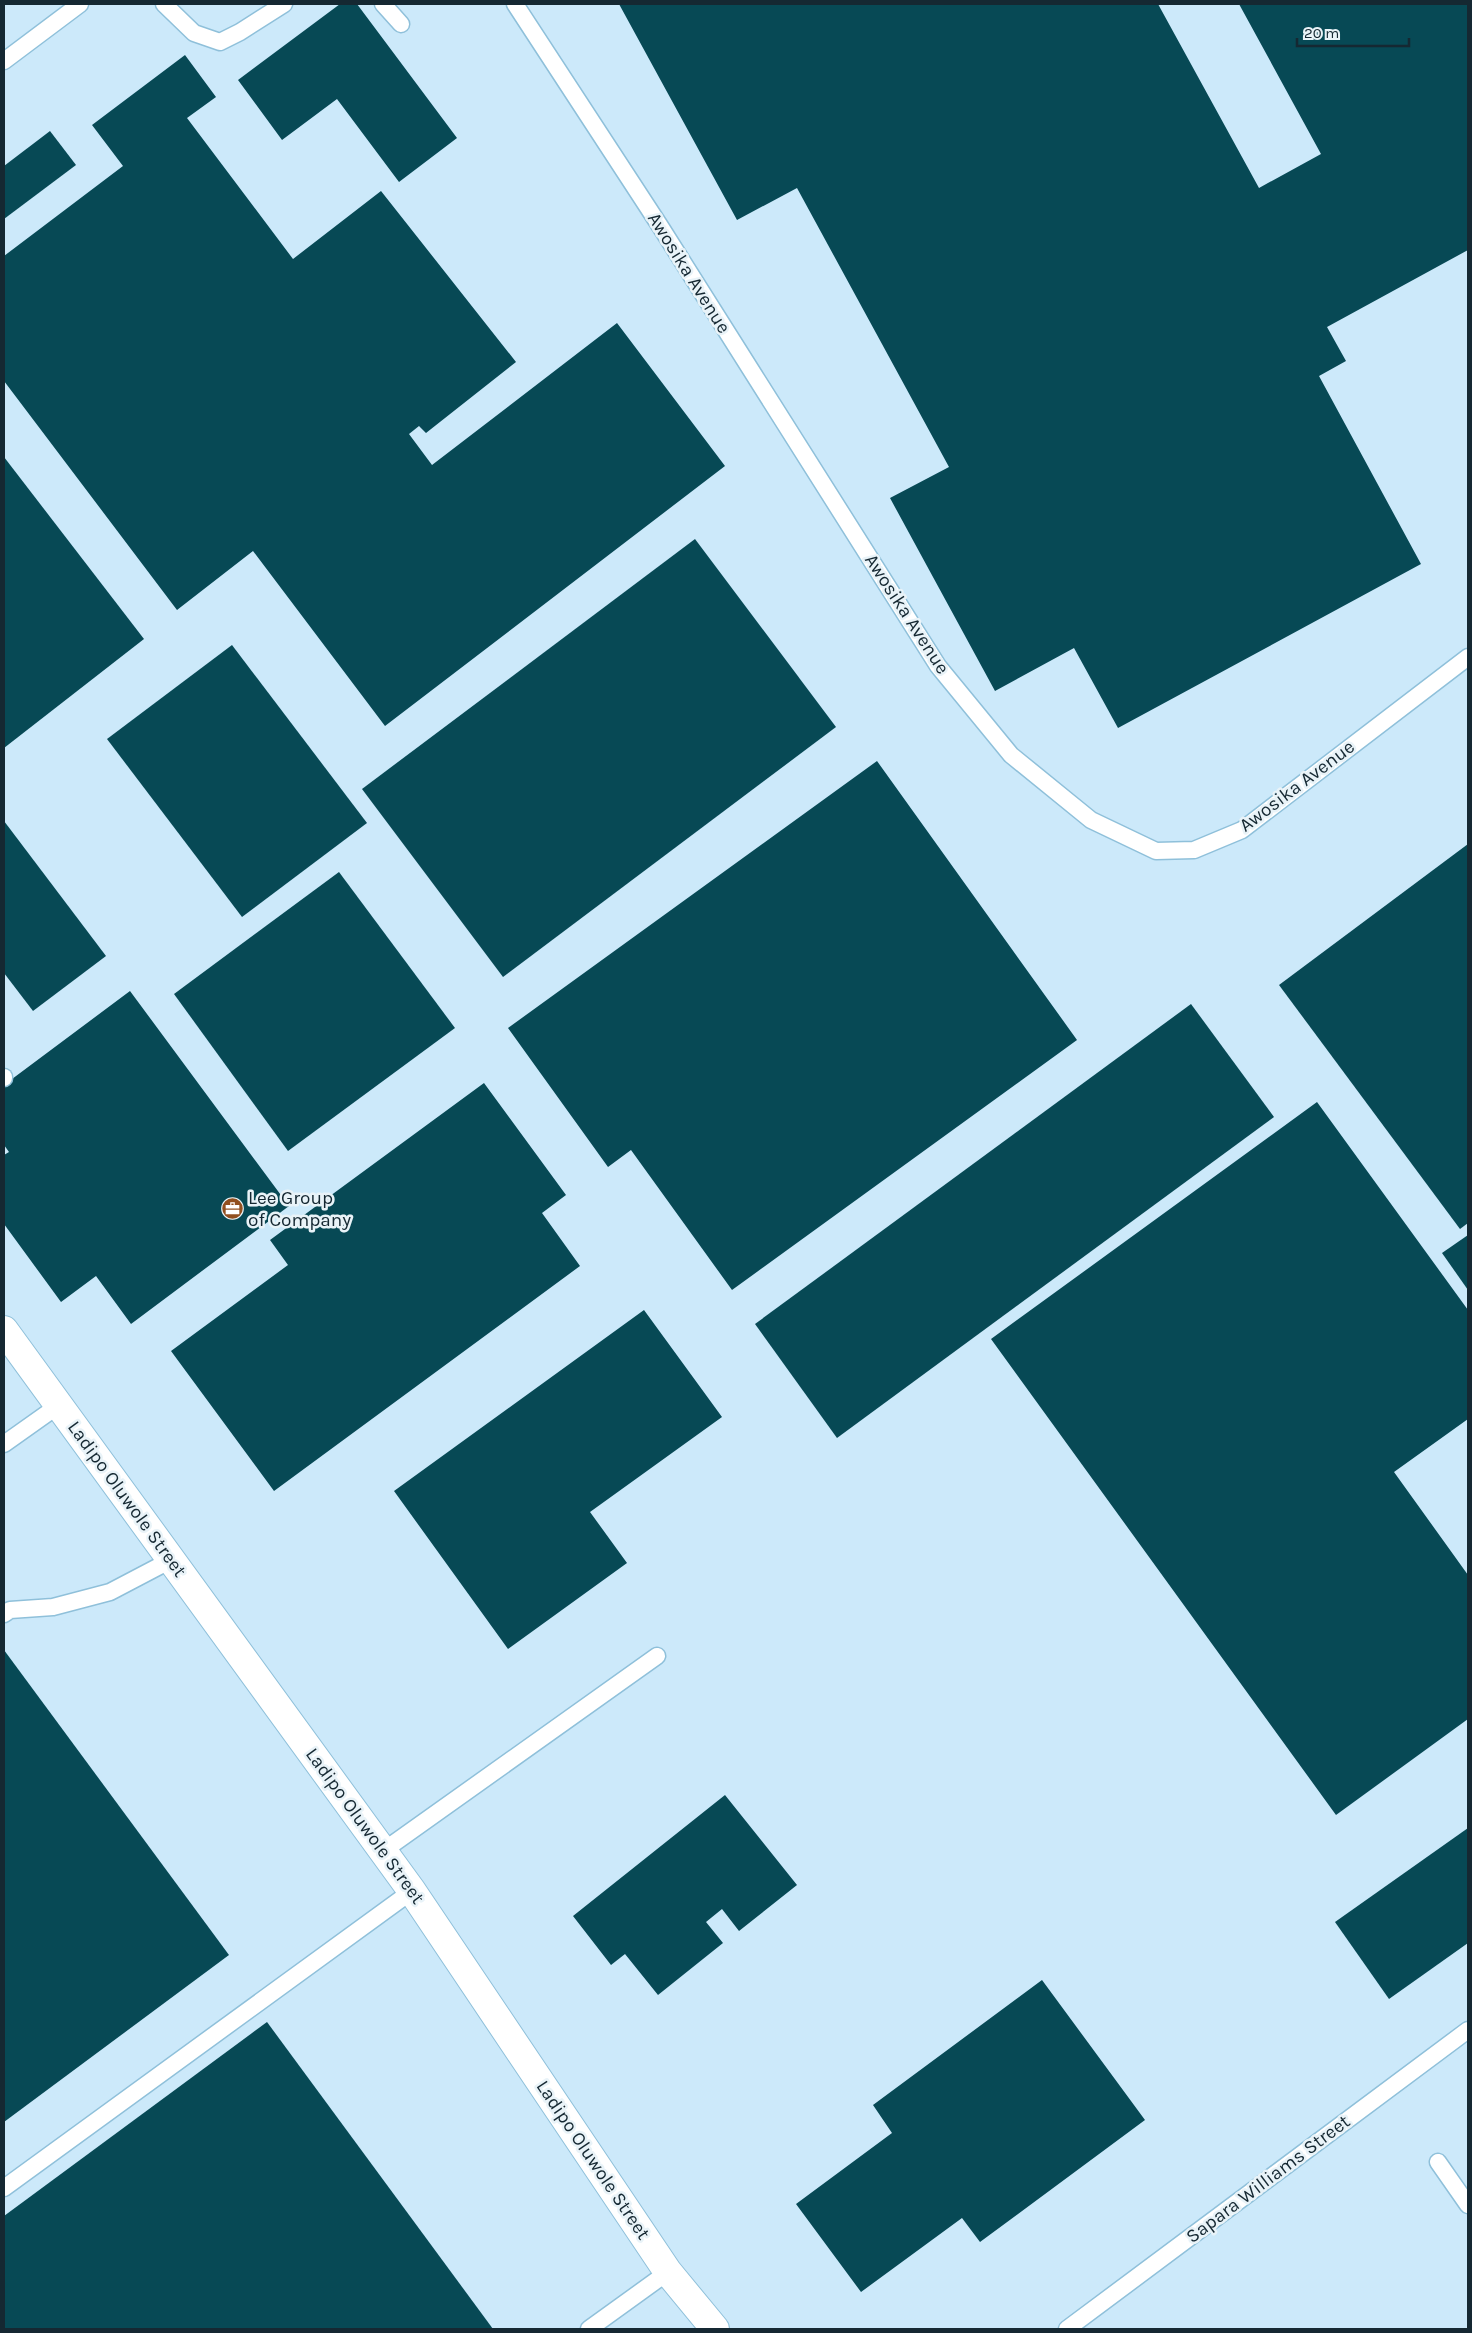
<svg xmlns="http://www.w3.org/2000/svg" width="1472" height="2333" font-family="Karla,sans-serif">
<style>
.building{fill:#074955}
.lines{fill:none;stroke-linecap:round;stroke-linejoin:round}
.lane-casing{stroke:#8fc0da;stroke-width:19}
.street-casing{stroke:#8fc0da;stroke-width:30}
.lane{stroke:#fff;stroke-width:16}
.street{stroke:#fff;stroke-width:28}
.labels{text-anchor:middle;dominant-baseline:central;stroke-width:5;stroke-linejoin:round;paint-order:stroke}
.street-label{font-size:19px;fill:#152832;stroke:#e9f3f8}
.poi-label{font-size:19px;fill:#152832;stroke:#e9f3f8;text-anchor:start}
</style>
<rect width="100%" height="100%" fill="#cce9fa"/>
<g class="building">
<polygon points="340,4 357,4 457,138 399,182 337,99 282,140 238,80"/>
<polygon points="619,4 1158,4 1259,188 1321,154 1239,4 1468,4 1468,250 1327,327 1346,361 1319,376 1421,564 1118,728 1074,648 995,691 890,498 949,467 797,188 737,220"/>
<polygon points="185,55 216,97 187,118 293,259 381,191 516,362 426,433 419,426 409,434 432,465 617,323 725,466 385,726 253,551 177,610 4,381 4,256 123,166 92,125"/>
<polygon points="50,131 76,165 4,219 4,166"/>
<polygon points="4,457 144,639 4,748"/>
<polygon points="695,539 836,727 503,977 362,789"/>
<polygon points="232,645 367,823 242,917 107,739"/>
<polygon points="877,761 1077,1040 732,1290 631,1150 608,1167 508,1028"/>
<polygon points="4,821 106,956 33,1011 4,973"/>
<polygon points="1468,844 1468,1223 1460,1229 1279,985"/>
<polygon points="339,872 455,1028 288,1151 174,994"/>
<polygon points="130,991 289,1206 131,1324 96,1276 61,1302 4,1224 4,1155 9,1152 4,1145 4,1085"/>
<polygon points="1191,1004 1274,1117 837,1438 755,1324"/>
<polygon points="484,1083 566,1195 542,1213 580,1266 274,1491 171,1351 288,1265 270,1240"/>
<polygon points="1317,1102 1468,1310 1468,1419 1394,1472 1468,1575 1468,1719 1336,1815 991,1339"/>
<polygon points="1468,1235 1468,1290 1442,1253"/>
<polygon points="644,1310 722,1417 590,1512 627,1563 508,1649 394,1491"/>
<polygon points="4,1650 229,1955 4,2122"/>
<polygon points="725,1795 797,1885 739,1931 722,1909 706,1922 723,1943 658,1995 625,1954 611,1965 573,1916"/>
<polygon points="1468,1828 1468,1943 1389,1999 1335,1922"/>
<polygon points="1042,1980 1145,2120 980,2242 962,2218 861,2292 796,2204 892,2133 873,2105"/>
<polygon points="267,2022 493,2329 4,2329 4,2216"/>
</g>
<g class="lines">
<defs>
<g id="lane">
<polyline points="164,4 194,33 220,42 240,32 284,4"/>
<polyline points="383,4 401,24"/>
<polyline points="515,4 660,226 938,666 1011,755 1091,820 1156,851 1194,850 1242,830 1468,657"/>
<polyline points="4,61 80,4"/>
<polyline points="4,1077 4,1078"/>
<polyline points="4,1444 59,1405"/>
<polyline points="4,1614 10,1610 53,1607 110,1592 171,1560"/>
<polyline points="383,1851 657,1656"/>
<polyline points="1438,2162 1468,2205"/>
<polyline points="4,2188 412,1891"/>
<polyline points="589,2329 668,2272"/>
<polyline points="1067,2329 1468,2030"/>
</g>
<polyline id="street" points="4,1330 412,1891 668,2272 715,2329"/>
</defs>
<use href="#lane" class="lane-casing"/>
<use href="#street" class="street-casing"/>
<use href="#lane" class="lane"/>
<use href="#street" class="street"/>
</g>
<defs>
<symbol id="office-disc" viewBox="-11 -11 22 22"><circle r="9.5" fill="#924f1f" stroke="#e9f3f8"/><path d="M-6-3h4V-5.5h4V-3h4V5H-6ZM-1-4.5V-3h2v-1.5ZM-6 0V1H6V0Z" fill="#fff"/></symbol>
</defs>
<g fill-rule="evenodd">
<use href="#office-disc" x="220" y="1196" width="25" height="25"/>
</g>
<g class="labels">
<g class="street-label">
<text transform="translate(689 273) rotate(58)">Awosika Avenue</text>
<text transform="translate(907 614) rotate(57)">Awosika Avenue</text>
<text transform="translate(1297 786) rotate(-37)">Awosika Avenue</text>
<text transform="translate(127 1499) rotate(54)">Ladipo Oluwole Street</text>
<text transform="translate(365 1826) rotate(54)">Ladipo Oluwole Street</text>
<text transform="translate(593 2160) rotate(56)">Ladipo Oluwole Street</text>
<text transform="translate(1268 2179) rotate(-37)">Sapara Williams Street</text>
</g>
<g class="poi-label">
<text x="248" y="1198">Lee Group<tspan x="248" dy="22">of Company</tspan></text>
</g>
</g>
<rect width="1472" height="2333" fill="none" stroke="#152832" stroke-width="10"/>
<path d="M1297 38v8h112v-8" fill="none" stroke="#152832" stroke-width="2.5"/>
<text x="1304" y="38" font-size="15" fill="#152832" stroke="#e9f3f8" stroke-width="4" paint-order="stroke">20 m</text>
</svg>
